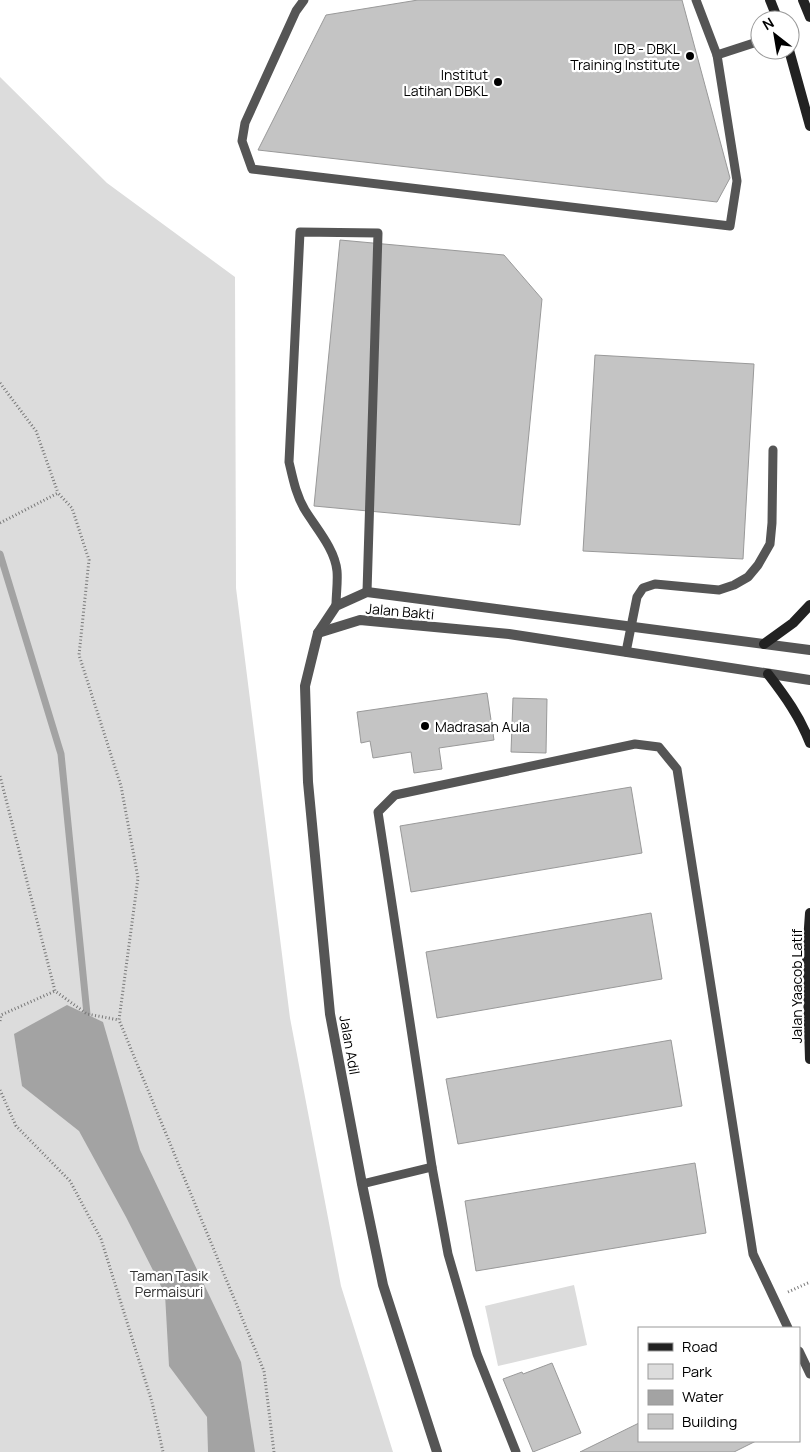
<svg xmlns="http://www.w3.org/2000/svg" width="810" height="1452" font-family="Manrope,sans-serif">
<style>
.green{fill:#dcdcdc}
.water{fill:#a3a3a3}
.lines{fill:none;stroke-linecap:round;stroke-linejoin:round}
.stream{stroke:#a3a3a3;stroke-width:7}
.building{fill:#c4c4c4;stroke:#999}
.path{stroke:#777;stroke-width:3;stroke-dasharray:1 2.5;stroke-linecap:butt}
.lane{stroke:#555;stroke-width:9}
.street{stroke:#555;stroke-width:10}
.secondary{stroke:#222;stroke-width:10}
.poi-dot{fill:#000;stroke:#fff;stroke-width:2}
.labels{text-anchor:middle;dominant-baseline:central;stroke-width:4.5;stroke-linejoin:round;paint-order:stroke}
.poi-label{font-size:14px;fill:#000;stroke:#fff;text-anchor:end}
.street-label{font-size:14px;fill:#000;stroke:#fff}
.park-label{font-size:14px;fill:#333;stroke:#fff}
</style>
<rect width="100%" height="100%" fill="#fff"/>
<g class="green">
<polygon points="0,77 107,183 235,277 236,588 290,1018 341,1286 393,1452 0,1452"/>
<polygon points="574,1285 587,1345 498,1366 485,1306"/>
</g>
<polygon class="water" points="67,1005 103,1022 140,1150 241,1362 255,1452 208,1452 207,1417 169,1366 165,1294 126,1217 79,1131 22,1086 14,1034"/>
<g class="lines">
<polyline class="stream" points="0,554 61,754 87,1014"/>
</g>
<g class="building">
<polygon points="418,0 682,0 730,178 717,202 258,150 326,15"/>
<polygon points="340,240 504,255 542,299 520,525 314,506"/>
<polygon points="595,355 754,364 743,559 583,551"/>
<polygon points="487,693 494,740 439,748 442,769 414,773 411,752 373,758 370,741 361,743 357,712"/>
<polygon points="513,698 547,699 546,753 511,752"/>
<polygon points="631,787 642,853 411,892 400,826"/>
<polygon points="651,913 662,979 437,1018 426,952"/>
<polygon points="671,1040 682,1106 458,1144 446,1079"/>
<polygon points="695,1163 706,1233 476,1271 465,1201"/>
<polygon points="552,1363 581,1433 533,1452 503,1379 522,1372 523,1374"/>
<polygon points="639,1423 639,1441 756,1441 734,1452 580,1452"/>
</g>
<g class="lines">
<g class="path">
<polyline points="0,383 36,431 58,493"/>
<polyline points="0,523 58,493 72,508 89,560 79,655 121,786 138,878 119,1020 264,1371 274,1452"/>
<polyline points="0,776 55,991 87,1014 119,1020"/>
<polyline points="0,1021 1,1015 55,991"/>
<polyline points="0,1090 16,1126 70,1181 101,1239 152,1402 163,1452"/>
<polyline points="788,1292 810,1282"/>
</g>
<g class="lane">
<polyline points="304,0 296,11 245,123 242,141 252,169 730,226 737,181 717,55 696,0"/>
<polyline points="717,55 760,41"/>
<path d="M336,606C336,594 338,582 337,571C335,549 316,528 305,510C296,495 293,479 289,462L300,232L378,233L367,592"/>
<polyline points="626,652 637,597 643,588 655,584 719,590 734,585 748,577 758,565 770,544 772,523 773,450"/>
<polyline points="362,1184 432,1167"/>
<polyline points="799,1351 810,1374"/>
<polyline points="516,1452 477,1354 448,1254 432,1167 378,812 395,795 635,744 659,747 677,769 753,1254 788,1328"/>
</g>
<g class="street">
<polyline points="318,633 360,620 509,634 810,680"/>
<polyline points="437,1452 383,1285 362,1184 330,1014 308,782 305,686 318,633 336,606 367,592 810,650"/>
</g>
<g class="secondary">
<polyline points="770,0 778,20"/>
<polyline points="803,0 810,17"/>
<polyline points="789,50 810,126"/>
<polyline points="764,644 793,623 810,605"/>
<path d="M768,674C785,696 800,717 810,743"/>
<polyline points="810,913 807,956 810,1059"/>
</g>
</g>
<g class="poi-dot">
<circle cx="690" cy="56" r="5"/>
<circle cx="498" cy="82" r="5"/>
<circle cx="425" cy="726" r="5"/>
</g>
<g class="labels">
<g class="poi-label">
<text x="680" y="48">IDB - DBKL<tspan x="680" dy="16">Training Institute</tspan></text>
<text x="488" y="74">Institut<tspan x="488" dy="16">Latihan DBKL</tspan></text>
<text x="435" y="726" text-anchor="start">Madrasah Aula</text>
</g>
<g class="street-label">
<text transform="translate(400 611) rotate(5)">Jalan Bakti</text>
<text transform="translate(796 986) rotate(-90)">Jalan Yaacob Latif</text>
<text transform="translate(350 1045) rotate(80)">Jalan Adil</text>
</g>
<g class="park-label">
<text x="169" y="1275">Taman Tasik<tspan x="169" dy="16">Permaisuri</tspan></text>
</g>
</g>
<rect x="638" y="1327" width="162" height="115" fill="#ffffff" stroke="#999999"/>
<rect x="648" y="1343" width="25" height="8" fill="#222222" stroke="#999999"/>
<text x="682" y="1352" font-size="15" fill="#000000">Road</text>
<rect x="648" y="1364" width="25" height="15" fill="#dcdcdc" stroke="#999999"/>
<text x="682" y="1377" font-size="15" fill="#000000">Park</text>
<rect x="648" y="1390" width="25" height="15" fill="#a3a3a3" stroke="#999999"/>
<text x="682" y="1402" font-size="15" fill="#000000">Water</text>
<rect x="648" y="1414" width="25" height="15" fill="#c4c4c4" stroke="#999999"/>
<text x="682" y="1427" font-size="15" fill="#000000">Building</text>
<g transform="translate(775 35) rotate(329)"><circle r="24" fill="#ffffff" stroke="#999999"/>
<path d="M0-4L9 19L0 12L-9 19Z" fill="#000000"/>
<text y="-8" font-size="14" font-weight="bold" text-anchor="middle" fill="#000000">N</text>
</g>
</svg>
